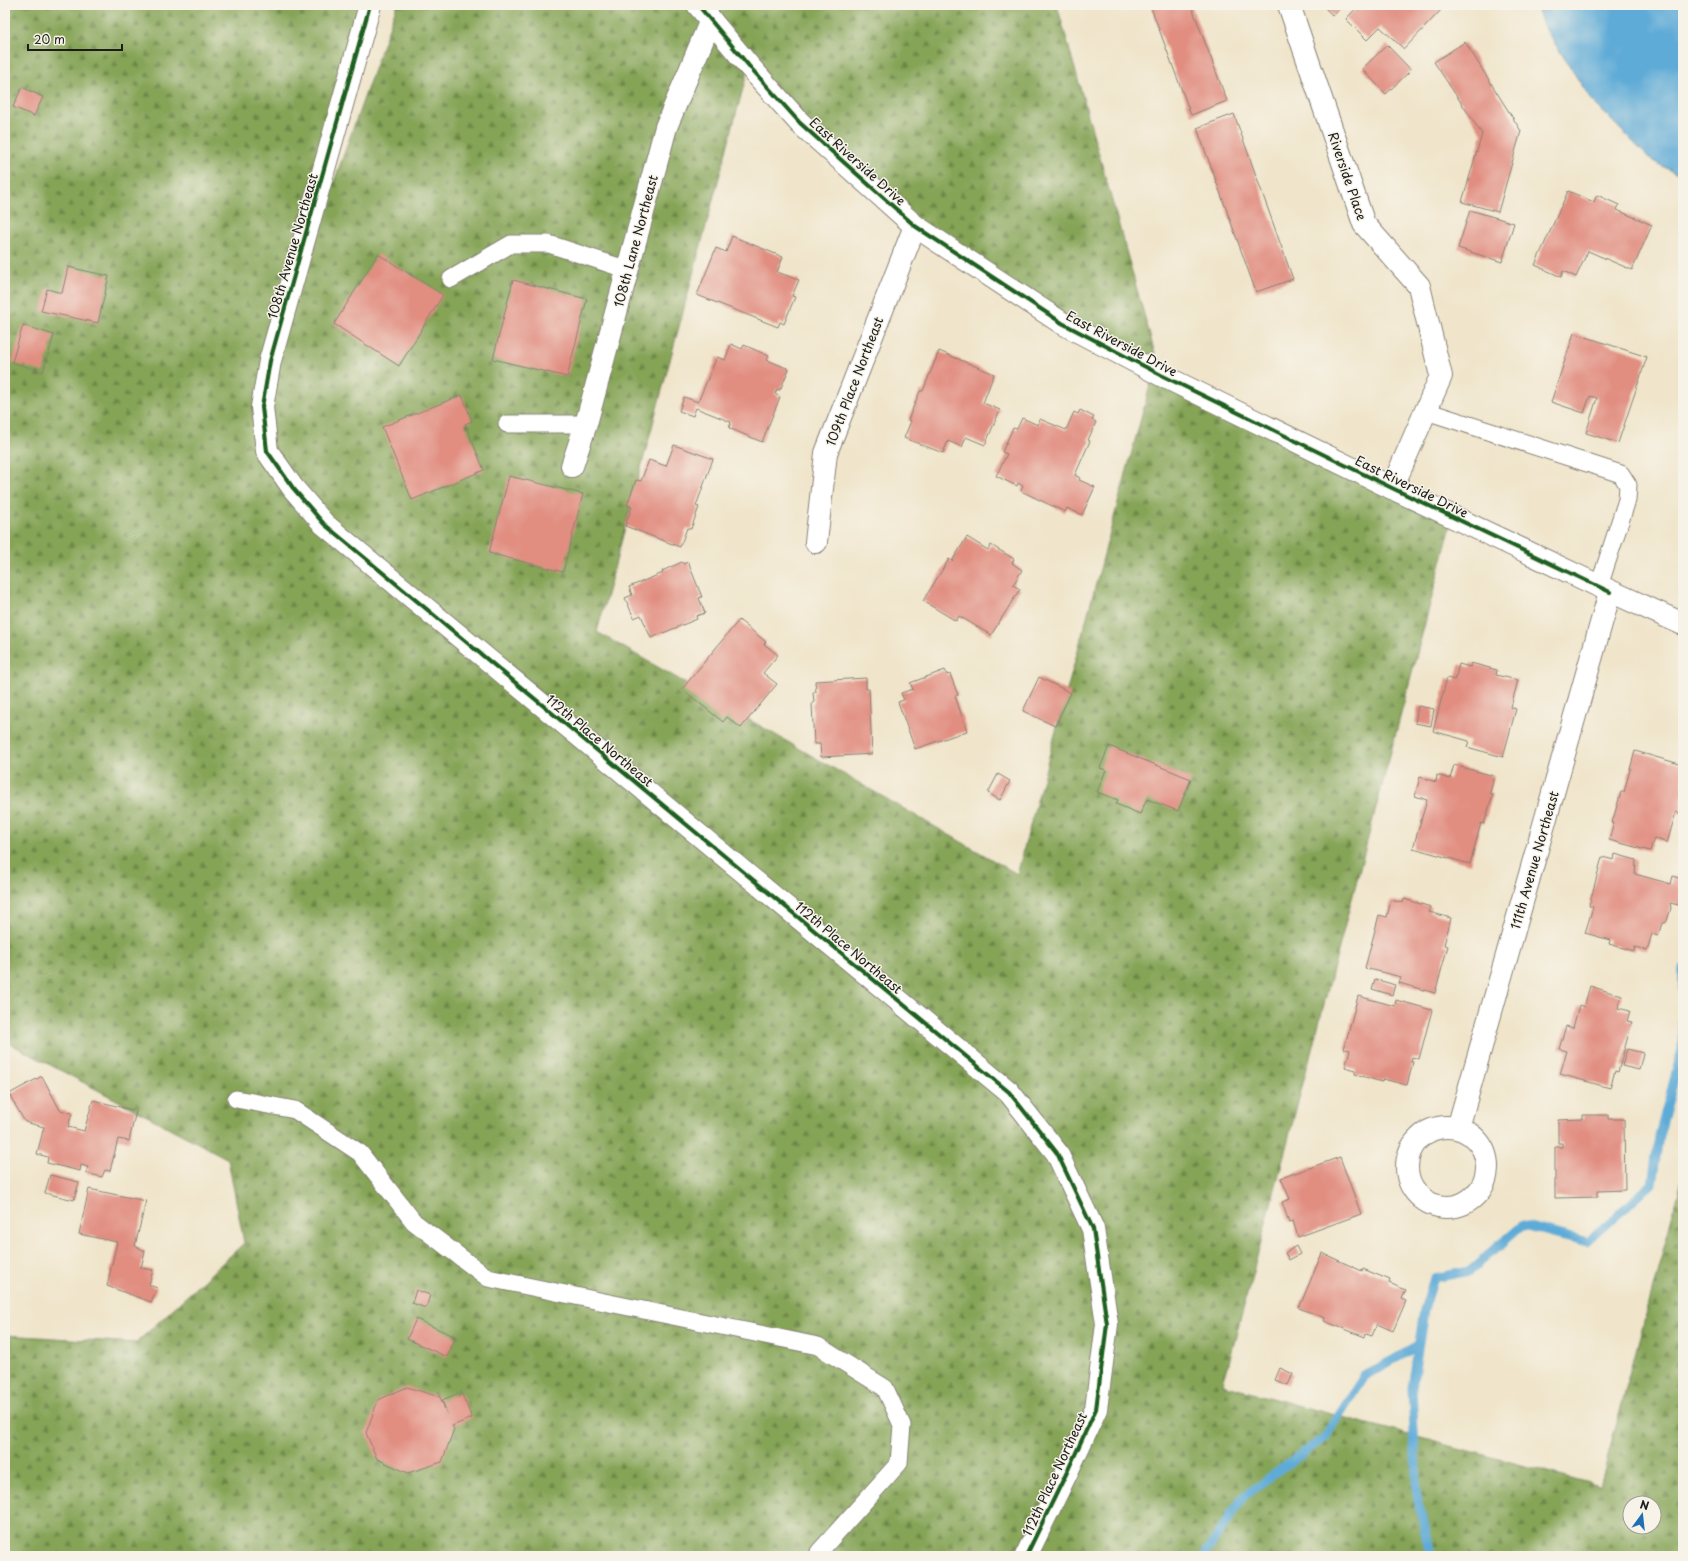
<svg xmlns="http://www.w3.org/2000/svg" width="1688" height="1561" font-family="'Playpen Sans',sans-serif">
<style>
.forest{fill:url(#forest-firs);stroke:#50603a;fill-rule:evenodd}
.water{fill:#5eabd7;stroke:#3d647a}
.lines{fill:none;stroke-linecap:round;stroke-linejoin:round}
.stream{stroke:#5eabd7;stroke-width:9}
.building{fill:#e18e81}
.service-casing{stroke:#868074;stroke-width:19}
.minor-casing{stroke:#868074;stroke-width:24}
.secondary-casing{stroke:#868074;stroke-width:24}
.service{stroke:#fff;stroke-width:17}
.minor{stroke:#fff;stroke-width:22}
.secondary{stroke:#fff;stroke-width:22}
.cycleway-casing{stroke:#f7f3e8;stroke-width:6}
.cycleway{stroke:#1b5e20;stroke-width:4}
.labels{text-anchor:middle;dominant-baseline:central;stroke-width:3;stroke-linejoin:round;paint-order:stroke}
.street-label{font-size:13px;fill:#1c1c1c;stroke:#f7f3e8}
</style>
<defs>
<pattern id="forest-firs" width="22" height="20" patternUnits="userSpaceOnUse"><rect width="22" height="20" fill="#85a457"/><path d="M5 1l3.5 6h-7zM16 11l3.5 6h-7z" fill="#6c8547"/></pattern>
</defs>
<rect width="100%" height="100%" fill="#f7f3e8"/>
<filter id="ink" filterUnits="userSpaceOnUse"><feTurbulence type="fractalNoise" baseFrequency=".025" numOctaves="2"/><feDisplacementMap in="SourceGraphic" scale="8" xChannelSelector="R" yChannelSelector="G"/><feConvolveMatrix kernelMatrix="1 2 1 2 8 2 1 2 1" color-interpolation-filters="sRGB"/></filter>
<filter id="wash" filterUnits="userSpaceOnUse"><feTurbulence type="fractalNoise" baseFrequency=".012" numOctaves="4" result="noise"/><feDisplacementMap in="SourceGraphic" scale="16" xChannelSelector="R" yChannelSelector="G"/><feGaussianBlur stdDeviation="0.9" result="paint"/><feColorMatrix in="noise" values="0 0 0 0 0 0 0 0 0 0 0 0 0 0 0 0 0 1.4 0 .05"/><feComposite in="paint" operator="in"/></filter>
<g filter="url(#wash)">
<rect width="100%" height="100%" fill="#f0e5cb"/>
<path class="forest" d="M5,5H370L273,353L397,5H1057L1161,375L915,226L749,66L597,632L1017,874L1152,378L1454,514L1223,1385L1600,1486L1683,1176V1556H5V1335L136,1343L244,1243L228,1159L5,1041ZM1630,1503H1654V1527H1630Z"/>
<polygon class="water" points="1536,5 1681,5 1683,8 1683,177 1651,160 1592,101 1543,25"/>
<g class="lines">
<g class="stream">
<polyline points="1204,1556 1243,1497 1325,1437 1364,1376 1418,1346"/>
<polyline points="1430,1556 1417,1494 1412,1388 1424,1310 1434,1278 1470,1271 1523,1225 1587,1242 1652,1184 1659,1136 1682,1050 1683,969"/>
</g>
</g>
<g id="blocks">
<g class="building">
<polygon points="1150,5 1191,5 1227,101 1191,115"/>
<polygon points="1322,5 1343,5 1333,16"/>
<polygon points="1359,5 1438,5 1442,9 1404,49 1380,27 1367,40 1346,19"/>
<polygon points="1465,42 1521,131 1498,212 1462,202 1482,134 1434,62"/>
<polygon points="1387,45 1411,70 1386,94 1362,69"/>
<polygon points="22,87 43,97 34,116 13,107"/>
<polygon points="1234,114 1293,279 1256,292 1197,128"/>
<polygon points="1568,191 1594,202 1597,195 1619,205 1617,210 1652,225 1632,270 1588,251 1576,277 1563,271 1561,277 1535,265"/>
<polygon points="1470,210 1514,223 1502,262 1458,248"/>
<polygon points="732,236 783,257 777,272 799,280 792,296 795,297 784,324 780,322 778,327 697,295 716,248 726,252"/>
<polygon points="378,254 443,295 399,366 334,324"/>
<polygon points="68,267 109,276 98,323 41,311 47,289 62,293"/>
<polygon points="513,280 587,299 567,377 493,359"/>
<polygon points="23,325 54,335 43,372 12,362"/>
<polygon points="1574,333 1647,357 1618,443 1586,433 1597,398 1590,396 1584,413 1551,402"/>
<polygon points="731,344 742,349 744,345 769,356 767,360 789,369 780,390 777,389 775,394 780,397 762,442 729,428 731,422 696,408 693,416 679,411 684,397 698,402 717,357 725,360"/>
<polygon points="939,351 994,374 983,403 1000,410 985,445 966,437 962,447 948,441 943,453 904,438 911,421 908,420 920,391 923,391"/>
<polygon points="462,395 472,421 465,424 484,470 412,500 382,427"/>
<polygon points="1080,410 1094,417 1092,420 1096,422 1088,440 1090,441 1075,475 1080,478 1079,480 1095,487 1082,515 1067,508 1065,512 1021,491 1023,486 1018,483 1017,486 996,476 1007,454 1002,452 1013,428 1017,429 1022,418 1038,425 1040,419 1066,430 1074,412 1078,414"/>
<polygon points="674,445 713,459 696,506 699,507 691,529 687,528 680,547 625,526 632,507 627,505 636,480 641,481 649,460 666,466"/>
<polygon points="509,476 583,494 563,572 489,553"/>
<polygon points="967,537 988,550 991,545 1014,559 1012,563 1022,570 1013,585 1020,589 991,635 959,616 956,621 923,601 949,559 952,561"/>
<polygon points="682,562 683,564 688,562 702,597 699,598 705,613 696,616 697,619 651,638 641,615 634,618 625,598 632,595 629,587 663,573 662,571"/>
<polygon points="739,620 766,642 764,644 778,655 763,673 777,684 741,728 727,717 723,722 682,689"/>
<polygon points="1471,663 1497,670 1496,675 1518,680 1511,707 1516,709 1503,757 1467,747 1469,741 1433,731 1447,678 1455,680 1459,664 1470,667"/>
<polygon points="945,670 947,675 950,674 958,695 955,696 967,731 915,749 898,702 904,700 901,693 913,689 910,683"/>
<polygon points="1039,677 1071,693 1055,726 1023,711"/>
<polygon points="866,678 866,689 869,689 872,754 821,757 820,744 814,744 812,703 814,703 813,692 816,692 815,681"/>
<polygon points="1418,706 1434,709 1431,726 1415,723"/>
<polygon points="1109,746 1191,779 1178,811 1147,799 1140,814 1116,804 1118,800 1097,792 1106,770 1100,768"/>
<polygon points="1635,751 1683,765 1682,814 1676,812 1667,843 1654,838 1650,851 1609,840 1614,823 1612,823 1621,792 1624,792"/>
<polygon points="1454,765 1494,776 1490,793 1493,794 1484,824 1481,823 1470,864 1413,848 1427,800 1415,796 1420,777 1436,782 1437,775 1450,779"/>
<polygon points="998,774 1010,781 1000,800 988,793"/>
<polygon points="1615,854 1636,860 1635,874 1671,884 1673,876 1683,879 1683,906 1670,903 1671,908 1667,921 1665,923 1662,923 1658,936 1652,934 1647,950 1635,947 1634,951 1609,944 1610,940 1585,933 1593,907 1589,906 1602,857 1614,860"/>
<polygon points="1404,899 1431,907 1429,912 1451,918 1444,945 1448,946 1435,993 1399,983 1401,977 1365,968 1379,915 1387,917 1391,900 1403,903"/>
<polygon points="1375,979 1395,985 1392,995 1372,989"/>
<polygon points="1590,986 1622,996 1618,1008 1630,1011 1627,1021 1632,1022 1618,1072 1615,1071 1610,1088 1560,1074 1567,1051 1559,1049 1566,1026 1573,1028 1579,1005 1584,1007"/>
<polygon points="1358,996 1395,1006 1396,1000 1432,1010 1419,1059 1412,1057 1411,1062 1413,1062 1407,1085 1383,1079 1382,1082 1355,1074 1356,1070 1345,1067 1350,1050 1344,1049"/>
<polygon points="1627,1049 1643,1053 1639,1070 1622,1066"/>
<polygon points="42,1076 60,1110 72,1113 68,1127 84,1131 93,1100 136,1111 129,1141 118,1139 110,1171 105,1170 102,1177 86,1173 88,1167 81,1165 80,1171 47,1163 48,1157 37,1154 44,1127 25,1122 9,1094"/>
<polygon points="1583,1115 1608,1115 1608,1119 1624,1119 1625,1190 1598,1191 1598,1197 1555,1198 1555,1147 1562,1147 1562,1143 1558,1143 1558,1120 1583,1119"/>
<polygon points="1340,1157 1361,1214 1298,1237 1293,1221 1289,1222 1282,1202 1290,1199 1281,1178"/>
<polygon points="50,1175 79,1182 74,1200 45,1193"/>
<polygon points="89,1189 146,1201 135,1246 145,1251 141,1268 153,1270 149,1285 157,1288 151,1302 107,1286 117,1242 79,1234"/>
<polygon points="1296,1246 1300,1254 1289,1260 1285,1253"/>
<polygon points="1322,1253 1362,1271 1363,1269 1390,1280 1389,1283 1406,1290 1402,1299 1406,1301 1393,1331 1377,1324 1372,1336 1366,1334 1365,1337 1324,1321 1325,1318 1299,1308"/>
<polygon points="416,1290 430,1295 426,1308 412,1303"/>
<polygon points="416,1319 456,1337 447,1357 407,1339"/>
<polygon points="1280,1368 1293,1374 1288,1385 1275,1380"/>
<polygon points="407,1387 440,1397 447,1414 442,1400 461,1392 472,1418 452,1426 454,1429 442,1462 408,1473 377,1459 366,1433 378,1400"/>
</g>
</g>
</g>
<g filter="url(#ink)">
<use href="#blocks" fill-opacity="0" stroke="#868074" stroke-width="1"/>
<g class="lines">
<defs>
<g id="service">
<polyline points="451,279 511,244 549,244 628,270"/>
<polyline points="1426,411 1621,474 1628,485 1627,500 1599,586"/>
<polyline points="507,424 586,424"/>
<polyline points="236,1099 295,1110 360,1153 414,1222 488,1278 818,1346 885,1388 902,1425 899,1463 819,1552 820,1556"/>
</g>
<g id="minor">
<polyline points="370,5 270,361 262,407 267,451 293,488 324,524 1009,1092 1057,1153 1093,1229 1107,1324 1096,1409 1067,1472 1026,1556"/>
<polyline points="1289,5 1364,224 1419,286 1441,376 1392,488"/>
<polyline points="572,466 586,424 666,127 711,20"/>
<polyline points="816,542 826,453 915,226"/>
<circle cx="1447" cy="1167" r="40"/>
<polyline points="1458,1128 1610,592"/>
</g>
<polyline id="secondary" points="698,5 749,66 800,123 915,226 1062,323 1161,375 1392,488 1599,586 1683,624"/>
</defs>
<use href="#service" class="service-casing"/>
<use href="#minor" class="minor-casing"/>
<use href="#secondary" class="secondary-casing"/>
<use href="#service" class="service"/>
<use href="#minor" class="minor"/>
<use href="#secondary" class="secondary"/>
<defs>
<g id="cycleway">
<polyline points="370,5 270,361 262,407 267,451 293,488 324,524 1009,1092 1057,1153 1093,1229 1107,1324 1096,1409 1067,1472 1026,1556"/>
<polyline points="698,5 749,66 800,123 915,226 1062,323 1161,375 1392,488 1610,592"/>
</g>
</defs>
<use href="#cycleway" class="cycleway-casing"/>
<use href="#cycleway" class="cycleway"/>
</g>
</g>
<g class="labels">
<g class="street-label">
<text transform="translate(858 161) rotate(42)">East Riverside Drive</text>
<text transform="translate(1348 176) rotate(71)">Riverside Place</text>
<text transform="translate(635 241) rotate(-75)">108th Lane Northeast</text>
<text transform="translate(292 246) rotate(-74)">108th Avenue Northeast</text>
<text transform="translate(1122 343) rotate(28)">East Riverside Drive</text>
<text transform="translate(854 381) rotate(-69)">109th Place Northeast</text>
<text transform="translate(1412 486) rotate(26)">East Riverside Drive</text>
<text transform="translate(600 740) rotate(40)">112th Place Northeast</text>
<text transform="translate(1534 860) rotate(-74)">111th Avenue Northeast</text>
<text transform="translate(849 947) rotate(40)">112th Place Northeast</text>
<text transform="translate(1054 1474) rotate(-65)">112th Place Northeast</text>
</g>
</g>
<rect width="1688" height="1561" fill="none" stroke="#f7f3e8" stroke-width="20"/>
<g transform="translate(1642 1515) rotate(15)"><circle r="19" fill="#f7f3e8" stroke="#9f9d96"/>
<path d="M0-3L7 15L0 10L-7 15Z" fill="#1f6fb2"/>
<text y="-6" font-size="11" font-weight="bold" text-anchor="middle" fill="#1c1c1c">N</text>
</g>
<path d="M28 44v6h94v-6" fill="none" stroke="#1c1c1c" stroke-width="2"/>
<text x="34" y="44" font-size="12" fill="#1c1c1c" stroke="#f7f3e8" stroke-width="3" paint-order="stroke">20 m</text>
</svg>
